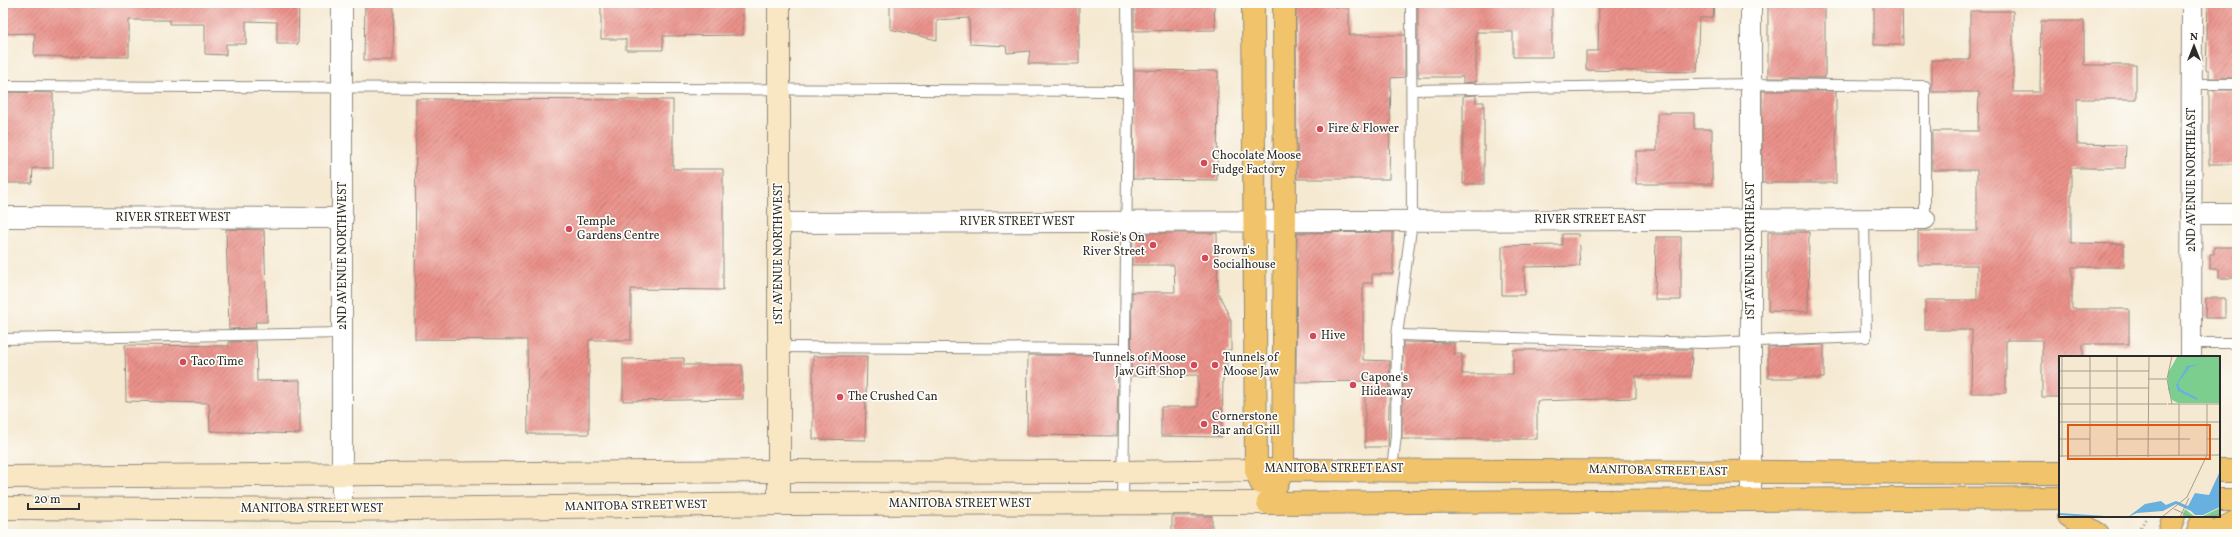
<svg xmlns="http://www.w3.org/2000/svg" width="2240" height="537" font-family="Vollkorn,serif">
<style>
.building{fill:url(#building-hatch)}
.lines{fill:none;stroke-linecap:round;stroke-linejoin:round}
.lane-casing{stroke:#908a7e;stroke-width:12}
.street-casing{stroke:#908a7e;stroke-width:22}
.secondary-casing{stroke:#908a7e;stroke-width:24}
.primary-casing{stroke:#908a7e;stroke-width:24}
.path{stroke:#908a7e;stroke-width:2.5;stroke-dasharray:1 3;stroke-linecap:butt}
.lane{stroke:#fff;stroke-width:10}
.street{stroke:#fff;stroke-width:20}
.secondary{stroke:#f9e7c3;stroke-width:22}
.primary{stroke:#f1c36a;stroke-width:22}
.poi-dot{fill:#d1495b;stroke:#fdfcf7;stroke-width:1.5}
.labels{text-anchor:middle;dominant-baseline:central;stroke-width:3.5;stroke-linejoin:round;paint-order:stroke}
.poi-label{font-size:12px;fill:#2b2b2b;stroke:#fdfcf7;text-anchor:start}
.street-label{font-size:12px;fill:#2b2b2b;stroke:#fdfcf7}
.inset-river{fill:none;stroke:#67b0df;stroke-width:2}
.inset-road{fill:none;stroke:#a49d8f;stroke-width:1}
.view{fill:#df570e;fill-opacity:0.15;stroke:#df570e;stroke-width:2}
.inset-edge{fill:none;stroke:#2b2b2b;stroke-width:2}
</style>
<defs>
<pattern id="building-hatch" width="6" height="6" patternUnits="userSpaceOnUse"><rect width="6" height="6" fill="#ea918a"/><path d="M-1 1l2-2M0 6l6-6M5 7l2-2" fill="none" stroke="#be7771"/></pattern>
</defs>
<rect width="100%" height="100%" fill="#fdfcf7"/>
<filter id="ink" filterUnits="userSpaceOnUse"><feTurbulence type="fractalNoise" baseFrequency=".025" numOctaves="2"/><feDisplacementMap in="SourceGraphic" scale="8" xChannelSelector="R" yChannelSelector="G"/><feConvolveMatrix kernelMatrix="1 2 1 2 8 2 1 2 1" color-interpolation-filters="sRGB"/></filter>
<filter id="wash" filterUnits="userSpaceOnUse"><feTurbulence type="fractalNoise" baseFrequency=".012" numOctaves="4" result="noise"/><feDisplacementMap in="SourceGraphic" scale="16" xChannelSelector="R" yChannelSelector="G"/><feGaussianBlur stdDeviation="0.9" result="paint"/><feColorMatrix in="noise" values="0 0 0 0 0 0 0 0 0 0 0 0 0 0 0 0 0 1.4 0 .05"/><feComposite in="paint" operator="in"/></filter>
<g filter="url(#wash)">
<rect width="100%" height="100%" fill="#f5e9d2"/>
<g id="blocks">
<g class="building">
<polygon points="3,3 299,3 298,44 277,44 277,22 246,21 246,44 226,44 226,55 205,54 205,24 170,24 170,20 129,20 129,57 34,56 35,33 3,34"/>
<polygon points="365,3 394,3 393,60 364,60"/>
<polygon points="601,3 743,3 743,35 663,36 663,50 626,50 626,39 601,39"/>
<polygon points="890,3 1079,3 1079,64 1028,64 1030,51 1007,53 1006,46 970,44 969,18 937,20 937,40 890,29"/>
<polygon points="1134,3 1214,3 1215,30 1134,31"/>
<polygon points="1296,3 1336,3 1336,7 1349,8 1349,35 1405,35 1405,77 1391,78 1389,179 1297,179"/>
<polygon points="1418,3 1552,3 1552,57 1513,57 1513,32 1476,32 1476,82 1463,83 1463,77 1418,77"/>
<polygon points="1599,3 1714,3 1713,18 1699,18 1697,72 1586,70 1586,51 1598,51"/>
<rect x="1768" y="3" width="57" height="75"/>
<polygon points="1874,3 1902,3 1903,45 1874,45"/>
<polygon points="2208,3 2237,3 2237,78 2209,78 2209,70 2206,70"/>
<polygon points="1970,11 2013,11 2013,92 2040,92 2041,21 2084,21 2084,65 2136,65 2136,99 2077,99 2077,144 2126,145 2125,168 2071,168 2071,243 2124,244 2124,267 2072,267 2072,309 2129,309 2129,344 2083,344 2083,357 2060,357 2060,397 2042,397 2042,340 2006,340 2006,393 1971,393 1972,330 1925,330 1925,300 1977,300 1977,265 1918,265 1918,231 1977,231 1977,170 1932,170 1932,131 1978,131 1979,92 1932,92 1932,60 1970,60"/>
<polygon points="1134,70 1218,71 1217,180 1133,179"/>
<rect x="2209" y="90" width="28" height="74"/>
<rect x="1762" y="91" width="74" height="92"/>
<polygon points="3,92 53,93 53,168 33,168 32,183 3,183"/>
<polygon points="1476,95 1476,102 1484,102 1484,184 1463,184 1463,96"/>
<polygon points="416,99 673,100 673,169 723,169 723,290 631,289 631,340 589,340 589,434 528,434 527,340 415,339"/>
<polygon points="1657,113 1694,113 1694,129 1712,129 1712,184 1636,184 1636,151 1657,151"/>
<polygon points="226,229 264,230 267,322 255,322 256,328 229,329"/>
<polygon points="1393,232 1393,274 1372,274 1372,283 1363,283 1363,360 1390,361 1388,447 1365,447 1365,381 1296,382 1297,233"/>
<polygon points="1768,232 1809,232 1808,312 1768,311"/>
<polygon points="1133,233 1217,233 1218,292 1231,320 1231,350 1227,350 1227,374 1223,374 1222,437 1161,436 1161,407 1198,407 1198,375 1131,376 1132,292 1175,292 1174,265 1132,265"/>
<polygon points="1562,234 1578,234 1580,266 1524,267 1525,295 1502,295 1502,246 1562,245"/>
<polygon points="1656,237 1681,237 1681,300 1655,300"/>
<polygon points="2214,247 2235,247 2235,278 2219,278 2219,269 2210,269 2210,254 2214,254"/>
<polygon points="2206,298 2225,298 2225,318 2205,318"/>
<polygon points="256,341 257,381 300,380 300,434 210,431 209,403 126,401 125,345 229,346 229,342"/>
<polygon points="1403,342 1454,343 1454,354 1462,354 1462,374 1513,374 1513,350 1692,349 1691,376 1636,376 1636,398 1537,401 1537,439 1402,439"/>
<polygon points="1824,345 1824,378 1768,378 1768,347"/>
<polygon points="1028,355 1118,355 1117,436 1027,435"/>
<polygon points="813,356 867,356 865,440 813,439"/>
<polygon points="684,358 684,365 742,365 743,399 623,401 623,359"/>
<rect x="1172" y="516" width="40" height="18"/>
</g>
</g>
</g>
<g filter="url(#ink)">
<use href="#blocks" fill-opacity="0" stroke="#908a7e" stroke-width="1"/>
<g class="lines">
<defs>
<g id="lane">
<polyline points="2192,84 2237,84"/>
<polyline points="3,86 1128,91"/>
<polyline points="1412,90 1751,84 1925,86 1925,219"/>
<polyline points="1397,335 1705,343 1866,337 1864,219"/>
<polyline points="3,339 343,333"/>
<polyline points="2191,343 2237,343"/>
<polyline points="779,347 1125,349"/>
<polyline points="1392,469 1396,435 1397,335 1412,221 1411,3"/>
<polyline points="1123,504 1128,91 1127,3"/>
</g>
<g id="street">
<polyline points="1751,3 1751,499"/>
<polyline points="2191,214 2237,214"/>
<polyline points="3,217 343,218"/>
<polyline points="779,223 1925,219"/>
<polyline points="2191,357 2192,3"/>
<polyline points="342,510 342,3"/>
</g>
<g id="secondary">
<polyline points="779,3 779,504"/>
<polyline points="3,477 779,471 1123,472 1256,470"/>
<polyline points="3,508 342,510 779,504 1268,503"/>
</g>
<g id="primary">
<polyline points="1253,3 1256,470 1261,483"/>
<polyline points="1256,470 2060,473"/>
<polyline points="2219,471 2237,471"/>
<polyline points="2219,500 2237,500"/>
<polyline points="1268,503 2060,498"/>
<polyline points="1268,503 1283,470 1285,221 1284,3"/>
<polyline points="2069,516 2098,534"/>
<polyline points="2168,534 2174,516"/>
<polyline points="2197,534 2203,516"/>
<polyline points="2213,534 2237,521"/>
</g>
</defs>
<use href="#lane" class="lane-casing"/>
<use href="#street" class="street-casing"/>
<use href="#secondary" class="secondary-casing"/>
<use href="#primary" class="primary-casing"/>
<polyline class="path" points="2137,534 2146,518"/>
<use href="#lane" class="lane"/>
<use href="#street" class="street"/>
<use href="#secondary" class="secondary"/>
<use href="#primary" class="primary"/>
</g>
</g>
<g class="poi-dot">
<circle cx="1320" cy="129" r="4"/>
<circle cx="1204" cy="163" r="4"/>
<circle cx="569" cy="229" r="4"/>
<circle cx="1153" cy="245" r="4"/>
<circle cx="1205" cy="258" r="4"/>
<circle cx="1313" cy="336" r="4"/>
<circle cx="183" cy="362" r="4"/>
<circle cx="1194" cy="365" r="4"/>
<circle cx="1215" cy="365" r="4"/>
<circle cx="1353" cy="385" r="4"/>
<circle cx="840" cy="397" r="4"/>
<circle cx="1204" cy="424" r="4"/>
</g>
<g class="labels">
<g class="poi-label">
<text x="1328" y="129">Fire &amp; Flower</text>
<text x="1212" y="156">Chocolate Moose<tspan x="1212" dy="14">Fudge Factory</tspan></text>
<text x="577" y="222">Temple<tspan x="577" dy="14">Gardens Centre</tspan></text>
<text x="1145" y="238" text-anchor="end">Rosie's On<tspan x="1145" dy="14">River Street</tspan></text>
<text x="1213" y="251">Brown's<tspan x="1213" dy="14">Socialhouse</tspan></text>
<text x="1321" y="336">Hive</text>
<text x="1186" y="358" text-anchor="end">Tunnels of Moose<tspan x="1186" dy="14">Jaw Gift Shop</tspan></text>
<text x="1223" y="358">Tunnels of<tspan x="1223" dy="14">Moose Jaw</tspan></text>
<text x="191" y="362">Taco Time</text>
<text x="1361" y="378">Capone's<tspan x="1361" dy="14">Hideaway</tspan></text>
<text x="848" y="397">The Crushed Can</text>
<text x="1212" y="417">Cornerstone<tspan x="1212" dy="14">Bar and Grill</tspan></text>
</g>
<g class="street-label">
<text transform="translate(2192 180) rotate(-90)">2ND AVENUE NORTHEAST</text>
<text x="173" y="218">RIVER STREET WEST</text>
<text x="1590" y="220">RIVER STREET EAST</text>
<text x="1017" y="222">RIVER STREET WEST</text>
<text transform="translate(1751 251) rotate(-90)">1ST AVENUE NORTHEAST</text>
<text transform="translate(779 254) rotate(-90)">1ST AVENUE NORTHWEST</text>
<text transform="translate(343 256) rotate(-90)">2ND AVENUE NORTHWEST</text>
<text x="1334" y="469">MANITOBA STREET EAST</text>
<text transform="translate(1658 471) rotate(1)">MANITOBA STREET EAST</text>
<text x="960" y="504">MANITOBA STREET WEST</text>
<text transform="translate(636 506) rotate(-1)">MANITOBA STREET WEST</text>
<text x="312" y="509">MANITOBA STREET WEST</text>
</g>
</g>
<g transform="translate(2059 356)">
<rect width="161" height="161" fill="#f5e9d2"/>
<path d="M118,1H161V47H119L113,44L109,33V17ZM161,152V161H123L126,153L135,160H144Z" fill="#7cce8f"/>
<path d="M142,8L131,11L119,27L121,33L138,42V44L119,35L117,29L128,10ZM161,115V151L144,159H136L132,155L117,148L104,155L78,157L69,161L86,148L102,145L107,149L117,145L129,150L136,137L150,139Z" fill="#67b0df"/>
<path class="inset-river" d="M0,158L46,161"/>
<path class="inset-road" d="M3,0V101M31,0V100M58,0V101M113,0L108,23L113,48M0,15H90M89,23H108M0,32H90M0,48H108M109,48H161M148,48V99M0,66H90M90,66H161M0,83H31M58,83H131M148,83H161M0,100L161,99M120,100V48M89,101L90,0M115,153L133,161M103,161L128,141L148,99M121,161L130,142M147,161L161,158"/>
<path class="view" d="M9,69H151V103H9Z"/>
<rect width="161" height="161" class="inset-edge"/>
</g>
<rect width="2240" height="537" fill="none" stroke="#fdfcf7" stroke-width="16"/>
<g transform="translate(2194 46)" stroke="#fdfcf7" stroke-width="3" paint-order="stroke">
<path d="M0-3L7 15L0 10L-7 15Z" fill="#2b2b2b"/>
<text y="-6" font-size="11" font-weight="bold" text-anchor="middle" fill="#2b2b2b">N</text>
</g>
<path d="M28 503v6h51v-6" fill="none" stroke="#2b2b2b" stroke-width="2"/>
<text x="34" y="503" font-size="12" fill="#2b2b2b" stroke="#fdfcf7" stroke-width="3" paint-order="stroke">20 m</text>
</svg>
